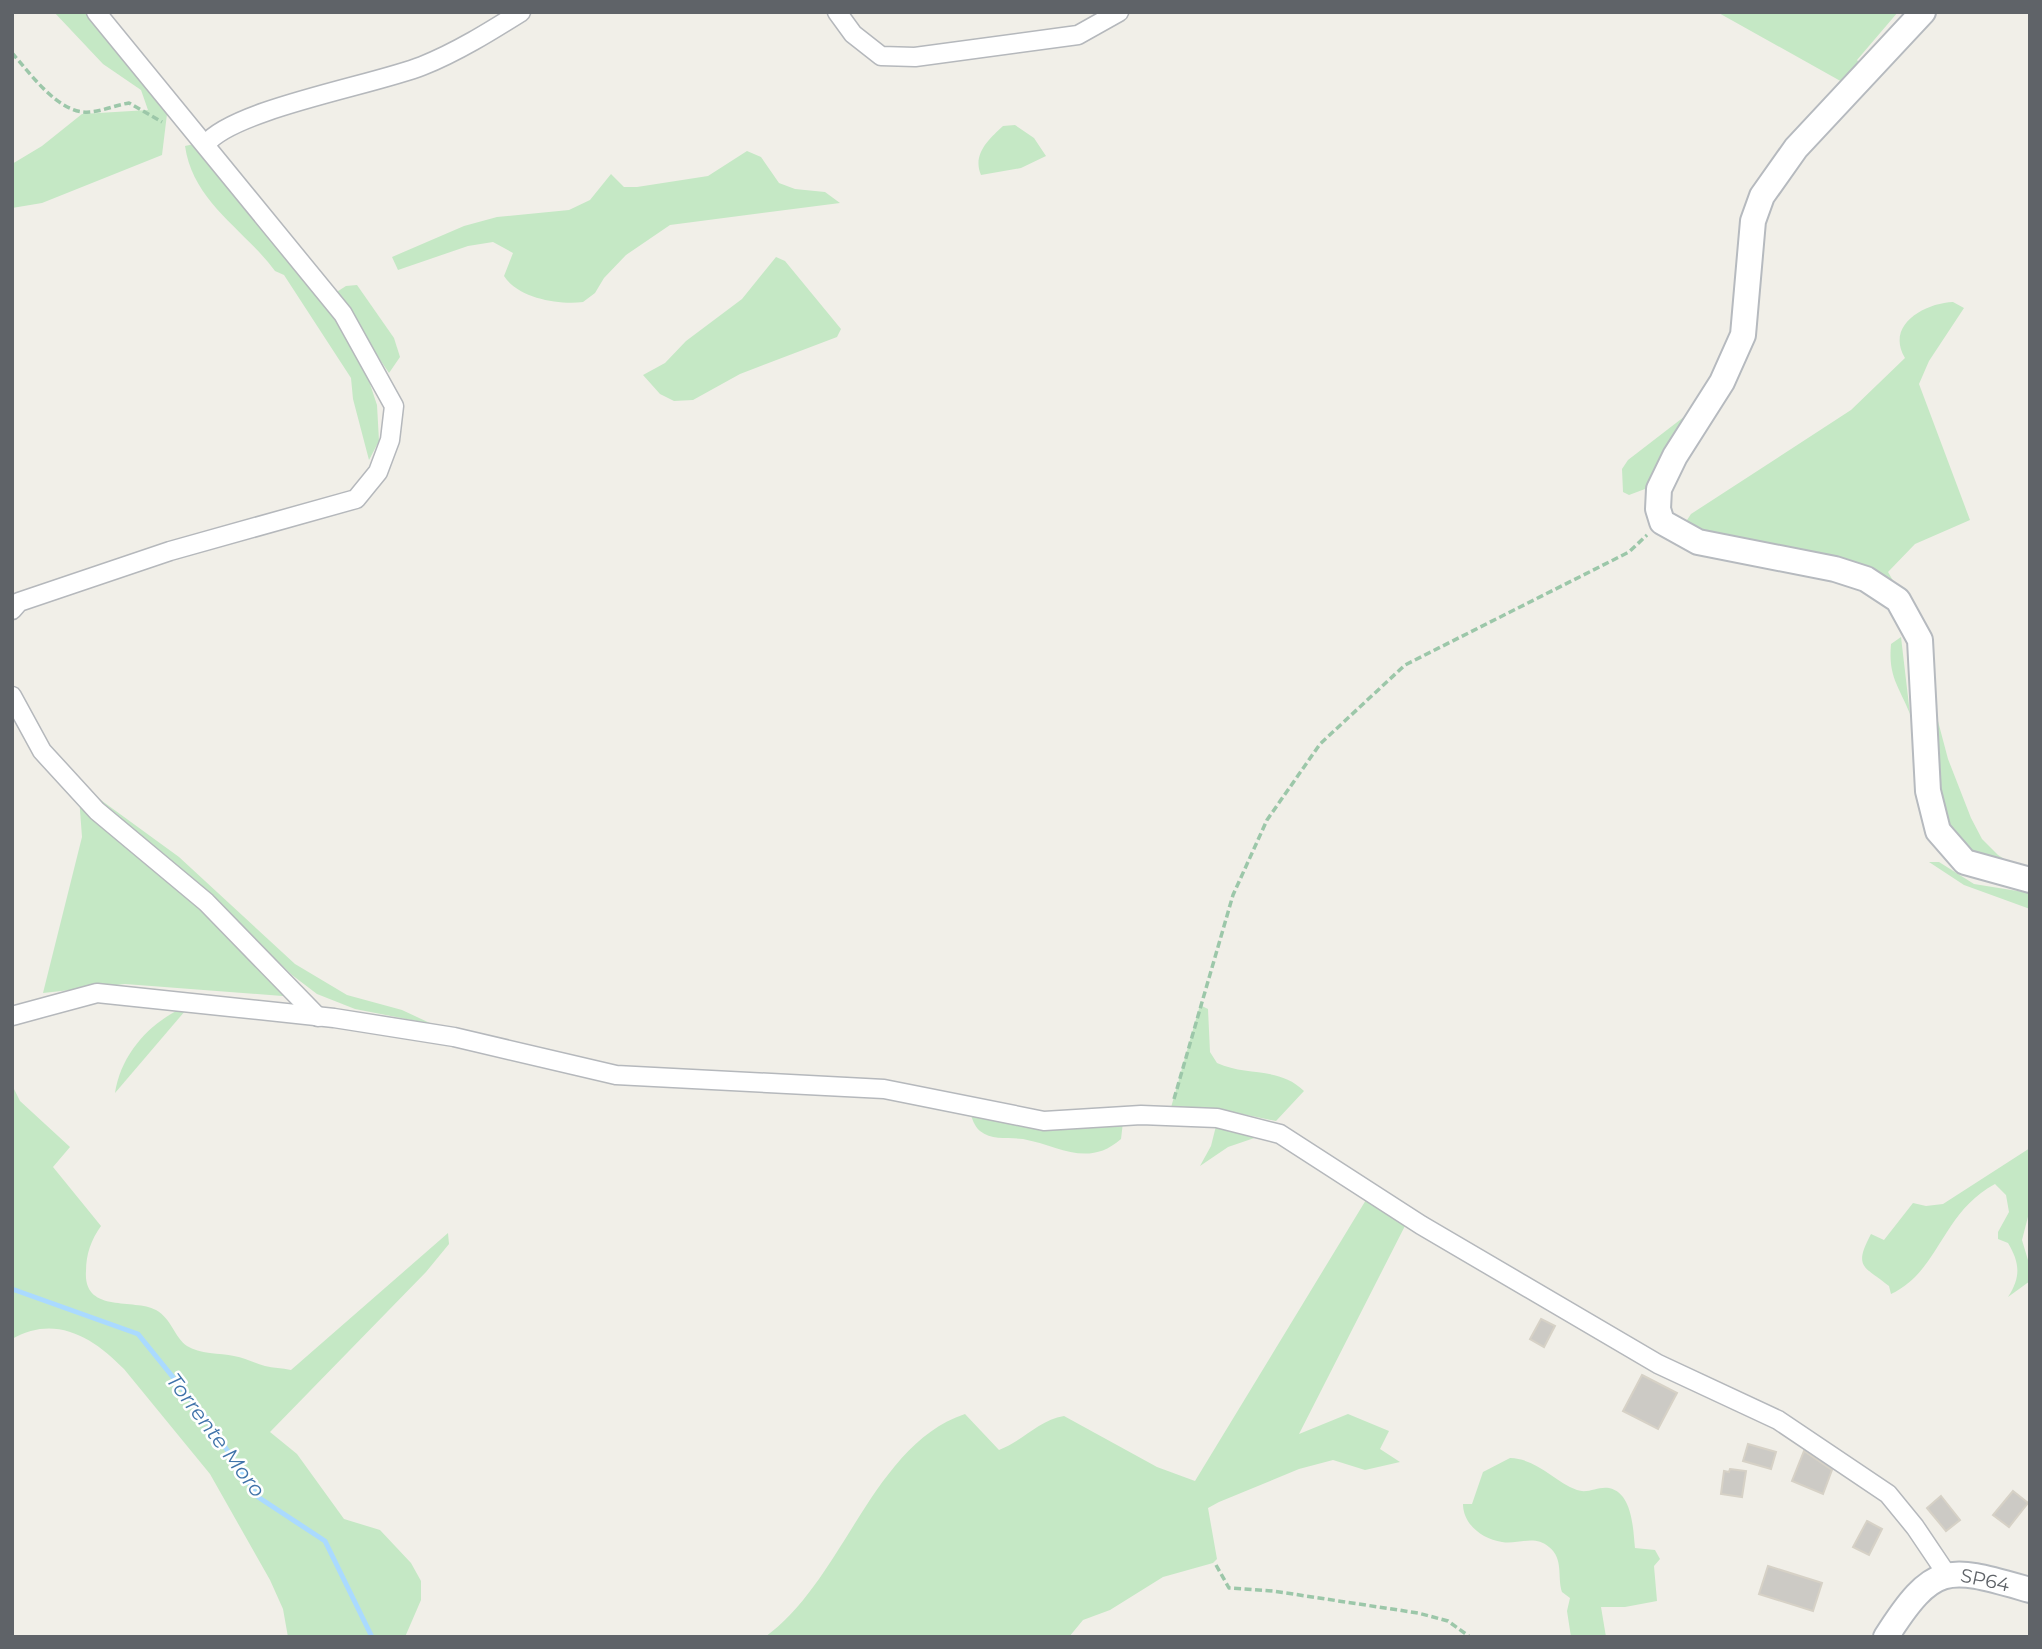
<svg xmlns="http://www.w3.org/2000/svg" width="2042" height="1649" font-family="Montserrat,sans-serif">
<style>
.green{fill:#c5e8c5}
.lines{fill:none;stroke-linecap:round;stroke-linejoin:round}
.stream{stroke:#aadaff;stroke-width:5}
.building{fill:#cccac5;stroke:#d6d1c6;stroke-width:2}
.street-casing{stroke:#b5b8bc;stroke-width:21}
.secondary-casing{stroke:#b6babf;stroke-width:28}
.path{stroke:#9cc7a9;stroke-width:3.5;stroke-dasharray:7 3.5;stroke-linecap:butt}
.street{stroke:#fff;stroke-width:18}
.secondary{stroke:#fff;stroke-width:24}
.labels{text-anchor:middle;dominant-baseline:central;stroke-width:5;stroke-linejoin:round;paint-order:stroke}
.street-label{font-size:19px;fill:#5f6368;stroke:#fff}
.water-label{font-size:21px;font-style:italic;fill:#4174aa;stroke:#fff}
</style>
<rect width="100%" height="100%" fill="#f1efe8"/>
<g class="green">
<polygon points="54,12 92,12 164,104 167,114 162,155 42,203 12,208 12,164 42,146 82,114 148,110 141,90 103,64"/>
<polygon points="1717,12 1898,12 1857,60 1862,66 1844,83"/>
<path d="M1015,125L1034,138L1046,156L1021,168L981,175C972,154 989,139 1003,126Z"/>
<path d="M194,144L339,324L366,372L377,405L379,441L369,460L353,399L351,378L284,275L275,271C244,229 193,202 185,146Z"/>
<path d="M747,151L761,157L779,183L795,189L825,192L840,203L670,225L626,255L604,278L595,293L583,302C558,305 518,298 504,276L513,253L493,242L468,246L398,270L392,257L464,226L497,217L569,210L590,200L611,174L624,187H637L708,176Z"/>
<polygon points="776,257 785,261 841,329 837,337 740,374 693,400 674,401 660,394 643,375 665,363 686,341 742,299"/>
<polygon points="357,285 394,338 400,357 389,373 335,293 346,286"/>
<path d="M1953,302L1964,308L1929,361L1919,384L1970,520L1915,544L1888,572L1895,584L1698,532L1685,523L1691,514L1851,410L1905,358C1885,325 1925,303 1953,302Z"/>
<polygon points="1689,413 1660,457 1645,489 1629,495 1623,492 1622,469 1628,460"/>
<path d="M1901,637L1910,714C1899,686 1888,677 1891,644Z"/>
<polygon points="1930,691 1948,759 1971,818 1982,839 1998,855 2020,869 1965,854 1938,806"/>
<polygon points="87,790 179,857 295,964 347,995 402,1010 432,1024 355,1009 317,994 292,975 200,886"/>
<polygon points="79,797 295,997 125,984 43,993 82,837"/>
<polygon points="1929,862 1939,862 1974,884 2030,893 2030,909 1964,885"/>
<path d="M191,1004L115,1093C121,1052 153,1019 191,1004Z"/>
<path d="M1200,1005L1208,1009L1210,1052L1217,1063C1247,1077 1279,1066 1304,1091L1276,1121L1228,1111H1170Z"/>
<path d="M12,1085L20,1101L70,1147L53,1167L101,1226C91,1240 86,1254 86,1271C83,1314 133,1298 156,1310C172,1319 174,1337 187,1346C199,1354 220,1353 234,1356C245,1358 254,1363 265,1366C273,1368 282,1368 291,1370L448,1233L449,1244L426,1272L270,1432L297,1454L344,1519L380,1530L411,1563L421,1581V1600L405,1637H288L283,1609L270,1580L210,1474L124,1369C93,1337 55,1314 12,1339Z"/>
<path d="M970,1112L1123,1122L1121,1139C1088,1168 1060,1146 1023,1139C1009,1137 992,1141 980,1131C974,1126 972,1118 970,1112Z"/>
<polygon points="1217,1122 1269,1133 1228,1147 1200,1166 1211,1146"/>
<path d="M2030,1148V1209L2022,1240L2030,1267V1281L2008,1297C2021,1277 2020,1263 2008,1243L1998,1239V1232L2009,1212L2006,1195L1995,1184C1941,1213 1940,1271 1891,1294L1889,1286C1864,1266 1853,1268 1871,1234L1884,1240L1913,1203L1926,1206L1943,1204Z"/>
<path d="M1369,1195L1408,1220L1299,1434L1348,1414L1389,1431L1380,1449L1400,1462L1365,1470L1333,1460L1299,1469L1219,1502L1208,1508L1217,1559L1213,1563L1163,1577L1110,1610L1083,1620L1069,1637H765C844,1580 872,1445 965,1414L999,1450C1023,1441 1039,1420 1064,1416L1157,1467L1195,1481Z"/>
<path d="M1510,1458C1538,1459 1553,1481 1577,1490C1588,1494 1598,1486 1609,1488C1633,1493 1633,1530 1635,1548L1655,1550L1660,1559L1654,1566L1657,1601L1625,1607H1601L1606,1637H1571L1567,1611L1570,1598L1562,1592C1557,1577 1564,1559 1549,1547C1534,1534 1518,1545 1502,1542C1482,1539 1463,1524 1463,1504H1472L1483,1472Z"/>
</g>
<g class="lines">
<polyline class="stream" points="12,1289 138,1334 206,1418 258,1497 325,1541 372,1637"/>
</g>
<g class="building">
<polygon points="1541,1319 1555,1326 1544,1347 1530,1339"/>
<polygon points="1642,1375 1677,1393 1658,1429 1623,1411"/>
<polygon points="1748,1444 1776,1452 1771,1469 1743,1461"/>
<polygon points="1804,1451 1832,1470 1823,1494 1792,1481"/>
<polygon points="1730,1469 1746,1471 1742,1497 1721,1494 1724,1471 1729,1472"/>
<polygon points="2013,1491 2028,1503 2009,1527 1993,1515"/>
<polygon points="1941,1496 1960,1520 1946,1531 1927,1508"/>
<polygon points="1867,1521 1882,1529 1869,1555 1853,1547"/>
<polygon points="1768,1566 1822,1583 1813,1611 1759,1594"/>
</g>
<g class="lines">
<defs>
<g id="street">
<polyline points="837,12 853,34 881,56 915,57 1078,35 1119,12"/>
<path d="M206,144C234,109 374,85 422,66C457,52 489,32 521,12"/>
<polyline points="12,610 19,602 170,551 356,499 378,472 390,440 394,406 343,314 96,12"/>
<polyline points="12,696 42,751 97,811 206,902 318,1017"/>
<polyline points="12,1016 97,993 334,1018 454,1037 616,1075 884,1089 1044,1121 1141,1115 1217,1118 1280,1134 1421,1225 1658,1364 1778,1420 1888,1494 1915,1527 1946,1573"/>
</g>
<g id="secondary">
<polyline points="1923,12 1796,148 1762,196 1753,221 1743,335 1722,382 1675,456 1659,489 1658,509 1662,522 1698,542 1835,569 1866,579 1898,600 1920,640 1928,791 1938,831 1965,862 2030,880"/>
<path d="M1886,1637C1935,1560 1948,1567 2030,1590"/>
</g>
</defs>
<use href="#street" class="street-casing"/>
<use href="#secondary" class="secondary-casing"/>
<g class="path">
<path d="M12,53C31,74 59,115 90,112C103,111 116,105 129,103L162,122"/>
<polyline points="1174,1099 1233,895 1267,820 1320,744 1405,665 1629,552 1647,535"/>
<polyline points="1216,1565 1229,1588 1273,1591 1418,1613 1448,1621 1470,1637"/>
</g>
<use href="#street" class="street"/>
<use href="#secondary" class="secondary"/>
</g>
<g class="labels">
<g class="street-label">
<text transform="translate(1985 1580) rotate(12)">SP64</text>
</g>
<g class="water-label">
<text transform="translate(216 1435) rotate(53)">Torrente Moro</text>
</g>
</g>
<rect width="2042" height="1649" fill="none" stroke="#5f6368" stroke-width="28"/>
</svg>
